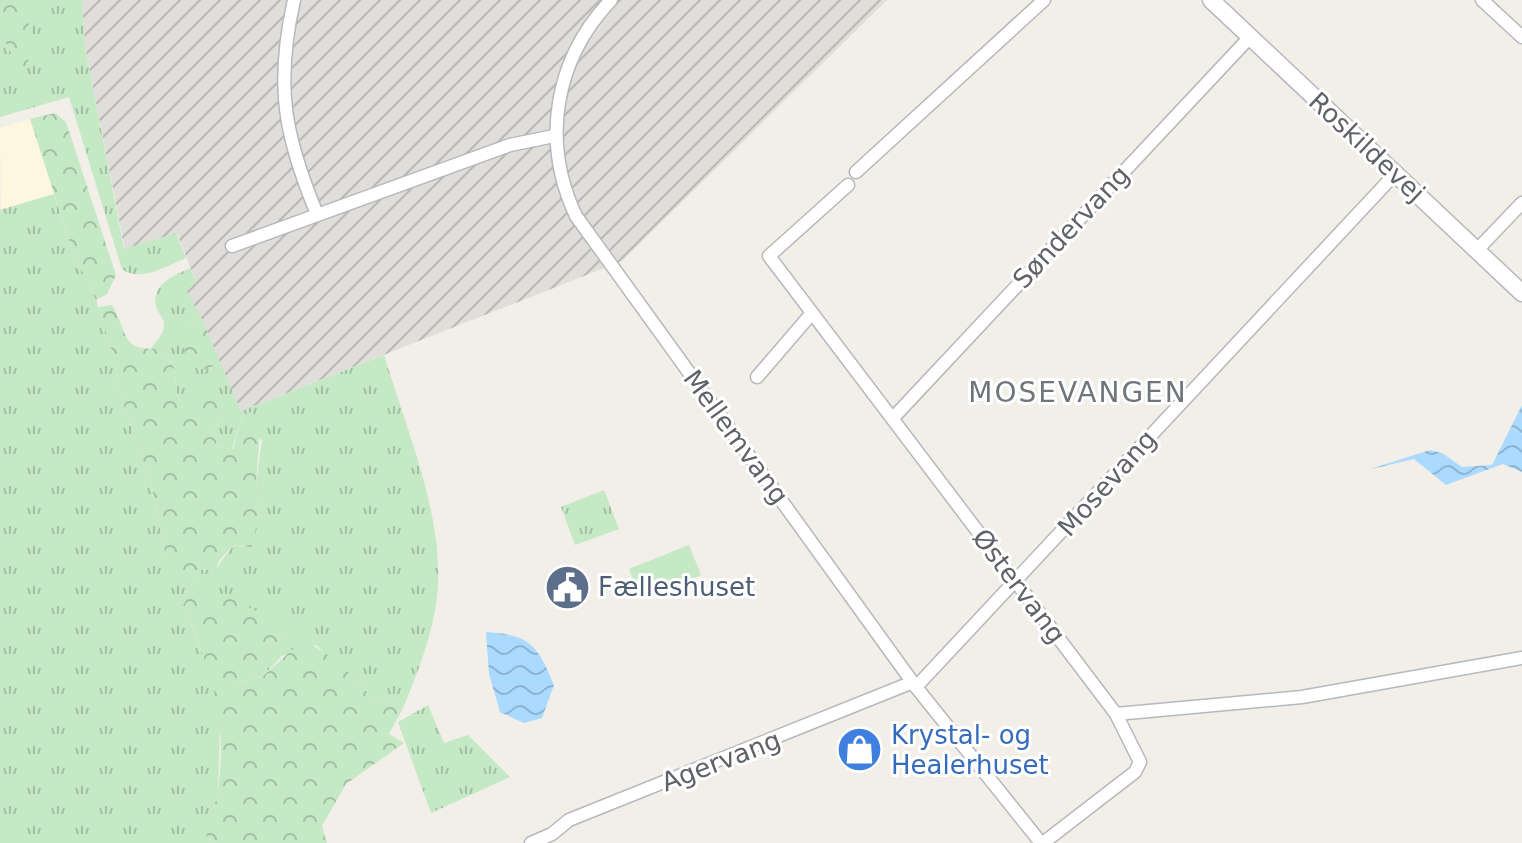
<svg xmlns="http://www.w3.org/2000/svg" width="1522" height="843" font-family="'DejaVu Sans',sans-serif">
<style>
.commercial{fill:#fef7e0}
.industrial{fill:url(#industrial-furrows)}
.grass{fill:url(#grass-tufts)}
.forest{fill:url(#forest-crowns)}
.pitch{fill:#c5e8c5}
.water{fill:url(#water-waves)}
.lines{fill:none;stroke-linecap:round;stroke-linejoin:round}
.minor-casing{stroke:#b5b8bc;stroke-width:15}
.tertiary-casing{stroke:#b5b8bc;stroke-width:19}
.minor{stroke:#fff;stroke-width:12}
.tertiary{stroke:#fff;stroke-width:16}
.labels{text-anchor:middle;dominant-baseline:central;stroke-width:6;stroke-linejoin:round;paint-order:stroke}
.street-label{font-size:26px;fill:#5f6368;stroke:#fff}
.service-label{font-size:26px;fill:#4e5e75;stroke:#fff;text-anchor:start}
.shop-label{font-size:26px;fill:#366cbe;stroke:#fff;text-anchor:start}
.neighbourhood-label{font-size:28px;letter-spacing:2px;fill:#70757a;stroke:#fff}
</style>
<defs>
<pattern id="industrial-furrows" width="10" height="10" patternUnits="userSpaceOnUse" patternTransform="scale(2)"><rect width="10" height="10" fill="#e0deda"/><path d="M-1 1l2-2M0 10L10 0M9 11l2-2" fill="none" stroke="#b9b8b5"/></pattern>
<pattern id="grass-tufts" width="24" height="20" patternUnits="userSpaceOnUse" patternTransform="scale(2)"><rect width="24" height="20" fill="#c5e8c5"/><path d="M3 7l-1-3M5 7V3M7 7l1-3M15 17l-1-3M17 17v-4M19 17l1-3" fill="none" stroke="#a3c0a4"/></pattern>
<pattern id="forest-crowns" width="20" height="18" patternUnits="userSpaceOnUse" patternTransform="scale(2)"><rect width="20" height="18" fill="#c5e8c5"/><path d="M2 6a3 3 0 1 1 6 0M12 15a3 3 0 1 1 6 0" fill="none" stroke="#a3c0a4"/></pattern>
<pattern id="water-waves" width="16" height="10" patternUnits="userSpaceOnUse" patternTransform="scale(2)"><rect width="16" height="10" fill="#aadaff"/><path d="M0 5q4-4 8 0t8 0" fill="none" stroke="#8eb4d2"/></pattern>
</defs>
<rect width="100%" height="100%" fill="#f1efe8"/>
<polygon class="commercial" points="30,119 54,194 1,209 0,128"/>
<polygon class="industrial" points="82,0 887,0 622,261 241,411 186,292 196,282 177,233 125,250 85,46"/>
<g class="grass">
<path d="M0,0H82L85,46L124,249L176,233L186,258C168,265 140,283 122,269L69,97L0,117Z"/>
<path d="M54,194L73,252L96,300L115,360L122,400L151,483L166,557L191,585L201,570L211,569L213,573L233,545L243,547L259,514L256,484L262,440L242,416L232,449L217,447L214,430L224,413L178,399L174,368L164,349L150,350C155,343 163,335 164,327C165,319 160,316 157,309C149,285 173,276 190,268L196,282L187,292L201,317L182,328L209,369L220,362L241,411L384,355C406,429 446,520 437,597C432,636 418,672 403,708L383,696L371,697C356,676 334,663 316,645L282,656L262,677L234,683L281,638L284,626L267,618L183,605L216,688L220,725L218,792L206,837L214,843H0V210Z"/>
<polygon points="604,490 619,529 575,545 561,507"/>
<polygon points="428,705 444,743 468,735 510,777 431,813 398,722"/>
</g>
<g class="forest">
<path d="M0,0H21C30,23 38,49 23,70C3,47 0,30 0,0Z"/>
<polygon points="55,113 66,122 116,275 107,294 96,300 73,252 30,119"/>
<path d="M112,305C131,340 120,350 164,349L174,368L178,399L191,402L210,388L226,399L224,413L214,430L217,447L233,449L242,416L250,412L261,418L256,484L259,513L252,547L233,545L219,561L214,574L211,569L201,570L191,585L181,584L166,557L151,483L122,400L115,360L98,307Z"/>
<path d="M201,317L220,362C208,371 200,371 186,364L182,328Z"/>
<path d="M194,589L223,594L285,626L281,638L235,683L262,677L302,641C322,646 359,680 371,697L383,696L403,708L389,734L404,743L346,784L322,826L327,843H214L206,837C208,821 216,806 218,790C228,714 211,673 183,605Z"/>
</g>
<polygon class="pitch" points="689,545 701,575 641,599 629,569"/>
<g class="water">
<polygon points="1522,405 1522,472 1503,464 1446,485 1414,459 1367,470 1430,450 1442,453 1462,467 1492,465"/>
<path d="M486,632C531,635 537,645 554,685L542,718L524,723L500,712L489,674Z"/>
</g>
<g class="lines">
<defs>
<g id="minor">
<path d="M294,0C275,85 284,135 317,214"/>
<path d="M611,0C554,60 541,142 576,216L916,687L1041,843"/>
<polyline points="1482,0 1522,37"/>
<polyline points="856,172 1044,0"/>
<polyline points="848,185 769,256 1116,714 1140,762 1135,772 1043,843"/>
<polyline points="232,246 510,145 554,136"/>
<polyline points="1477,250 1522,203"/>
<polyline points="757,377 812,313"/>
<polyline points="893,418 1250,37"/>
<polyline points="916,687 1395,174"/>
<polyline points="1116,714 1302,697 1522,658"/>
<polyline points="531,843 552,834 569,820 913,682"/>
</g>
<polyline id="tertiary" points="1211,0 1522,293"/>
</defs>
<use href="#minor" class="minor-casing"/>
<use href="#tertiary" class="tertiary-casing"/>
<use href="#minor" class="minor"/>
<use href="#tertiary" class="tertiary"/>
</g>
<defs>
<symbol id="civic-disc" viewBox="-11 -11 22 22"><circle r="9.5" fill="#5c6f8a" stroke="#fff"/><path d="M-.6-6.5H3V-4.5H.6V-3L4-1V1h2V6H-6V1h2V-1L-.6-3ZM-1.2 2.5V6h2.4V2.5Z" fill="#fff"/></symbol>
<symbol id="shop-disc" viewBox="-11 -11 22 22"><circle r="9.5" fill="#3f7fe0" stroke="#fff"/><path d="M-5-2.5h2.3a2.7 3.5 0 0 1 5.4 0H5L5.5 6h-11ZM-1.5-2.5h3a1.5 2.3 0 0 0-3 0Z" fill="#fff"/></symbol>
</defs>
<g fill-rule="evenodd">
<use href="#civic-disc" x="542" y="562" width="51" height="51"/>
<use href="#shop-disc" x="834" y="724" width="51" height="51"/>
</g>
<g class="labels">
<g class="street-label">
<text transform="translate(1367 147) rotate(43)">Roskildevej</text>
<text transform="translate(1071 227) rotate(-47)">Søndervang</text>
<text transform="translate(736 437) rotate(54)">Mellemvang</text>
<text transform="translate(1107 483) rotate(-48)">Mosevang</text>
<text transform="translate(1019 586) rotate(53)">Østervang</text>
<text transform="translate(721 761) rotate(-21)">Agervang</text>
</g>
<g class="service-label">
<text x="598" y="587">Fælleshuset</text>
</g>
<g class="shop-label">
<text x="891" y="735">Krystal- og<tspan x="891" dy="30">Healerhuset</tspan></text>
</g>
<g class="neighbourhood-label">
<text x="1078" y="392">MOSEVANGEN</text>
</g>
</g>
</svg>
